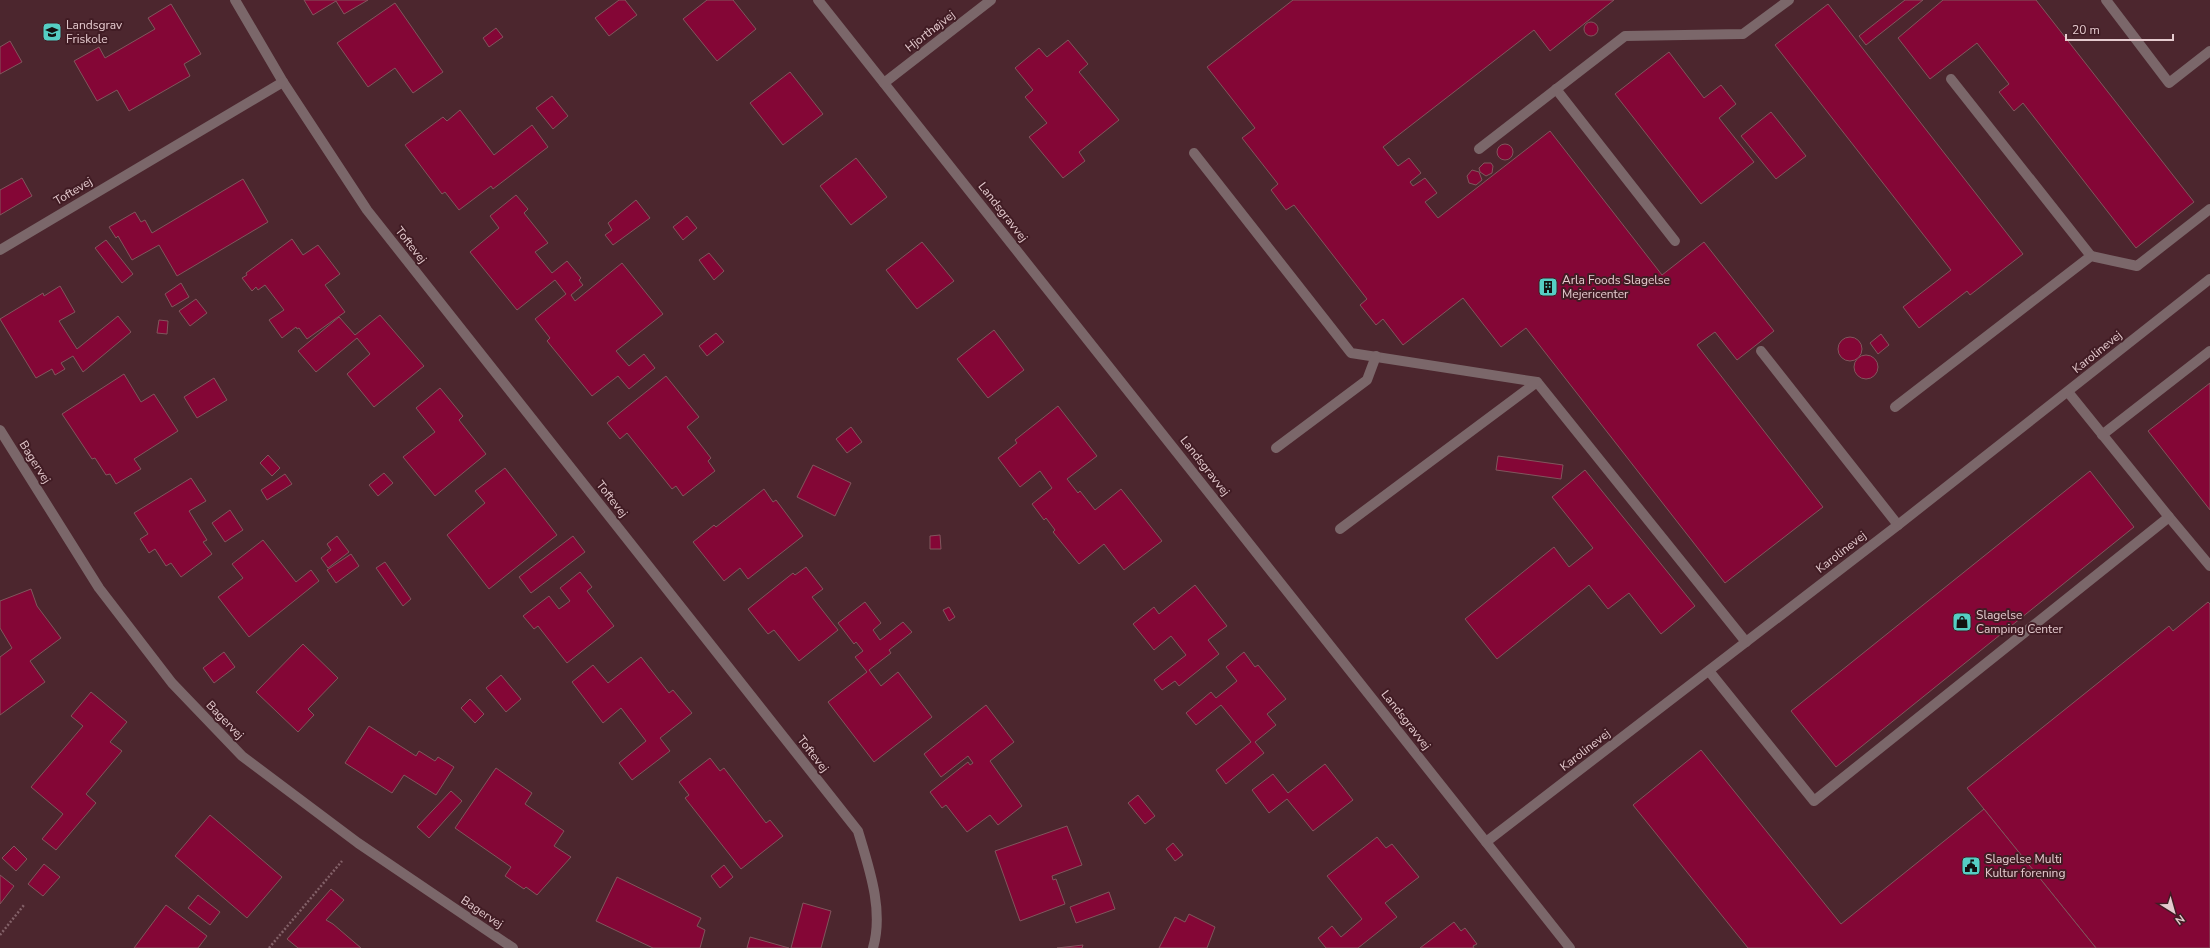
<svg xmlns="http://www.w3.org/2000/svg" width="2210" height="948" font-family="'Nunito Sans',sans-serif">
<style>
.building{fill:#840636;stroke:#81565d}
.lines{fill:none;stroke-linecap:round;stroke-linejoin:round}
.path{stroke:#836168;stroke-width:2.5;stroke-dasharray:2 2;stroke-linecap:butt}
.minor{stroke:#7b676a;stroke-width:10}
.labels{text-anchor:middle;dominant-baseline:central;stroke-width:4;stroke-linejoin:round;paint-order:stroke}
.poi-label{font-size:12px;fill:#e5cbcf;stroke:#411c24;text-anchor:start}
.street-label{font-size:12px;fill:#e5cbcf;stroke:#411c24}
</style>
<rect width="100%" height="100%" fill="#4c262e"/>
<g class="building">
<polygon points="304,0 368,0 344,14 336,1 313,15"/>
<polygon points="619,0 625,0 637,15 609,36 595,18"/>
<polygon points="707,0 733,0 756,29 717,61 683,19"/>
<polygon points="1293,0 1614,0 1550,51 1534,30 1383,147 1398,166 1409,158 1421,173 1410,182 1413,186 1425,178 1437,193 1425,202 1438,218 1550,131 1662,275 1704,242 1774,331 1737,360 1715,332 1697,345 1823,507 1725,583 1526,328 1501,347 1463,298 1403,345 1383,319 1376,325 1360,305 1367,299 1294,205 1286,210 1271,190 1278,184 1242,138 1255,128 1207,67"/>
<polygon points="1905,0 1923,0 1866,45 1859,36"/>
<polygon points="1943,0 2036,0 2194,202 2136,248 2023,103 2014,111 1999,92 2009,84 1977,43 1930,79 1898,38"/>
<polygon points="395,3 443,72 413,93 395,68 368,87 337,43"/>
<polygon points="171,4 201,54 184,64 190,76 129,111 117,90 97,101 74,61 99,47 105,58 155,29 148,18"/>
<polygon points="1828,4 2023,254 1970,295 1967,291 1919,328 1903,307 1951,270 1775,45"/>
<circle cx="1591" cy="29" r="7"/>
<polygon points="496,28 503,37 489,47 483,38"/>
<polygon points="1068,40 1088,64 1079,72 1119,120 1079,152 1085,161 1063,178 1029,137 1047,123 1025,97 1033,90 1015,68 1039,48 1047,57"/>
<polygon points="10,41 22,62 0,74 0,47"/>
<polygon points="1669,52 1704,98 1721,85 1736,104 1719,118 1754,162 1701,204 1615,94"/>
<polygon points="790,72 823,114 783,145 750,103"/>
<polygon points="552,96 568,116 553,129 536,108"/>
<polygon points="460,110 494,155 532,125 548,147 493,189 491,186 459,210 445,192 442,194 405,145 443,117 447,121"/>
<polygon points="1771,112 1806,156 1776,179 1741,136"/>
<circle cx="1505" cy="152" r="8"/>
<polygon points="856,158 887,197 851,225 820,186"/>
<polygon points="1484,163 1491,163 1493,166 1492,173 1486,176 1480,172 1479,168"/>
<polygon points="1472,170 1479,172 1482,180 1476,185 1469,183 1467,176"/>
<polygon points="22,178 32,196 0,215 0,190"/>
<polygon points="243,179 268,222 177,276 159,245 132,260 118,236 116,238 109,227 135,212 141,222 145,220 152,233"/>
<polygon points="516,195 528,209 524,213 548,243 535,252 552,273 567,261 581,278 579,280 583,285 571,295 575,301 622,263 663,314 616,351 629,366 644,354 655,368 629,389 618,376 592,396 547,341 550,338 535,319 566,294 555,280 517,310 470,252 499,228 490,216"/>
<polygon points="636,200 650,218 613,245 605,235 612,230 608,223"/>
<polygon points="687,216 697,228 683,240 673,227"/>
<polygon points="292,239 303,255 318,245 340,274 325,285 345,312 307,339 299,328 297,329 296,327 282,338 269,320 284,310 265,285 258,290 256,287 252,291 242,278 247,275 246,273"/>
<polygon points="106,240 133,274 122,283 95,248"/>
<polygon points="922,242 954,281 917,309 886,270"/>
<polygon points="709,253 724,271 714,280 699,260"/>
<polygon points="181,283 189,297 172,307 165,294"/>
<polygon points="60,286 75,312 59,321 77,349 118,316 131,332 83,372 73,356 61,363 65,369 55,375 52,369 36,378 0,319 43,293 44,296"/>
<polygon points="196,299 207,313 190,326 179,311"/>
<polygon points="380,315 424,366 374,407 347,374 370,354 357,338 316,372 298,351 339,317 355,335"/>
<polygon points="159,320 168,321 167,334 157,333"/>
<polygon points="994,330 1024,370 988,398 957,359"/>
<polygon points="716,333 724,342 707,356 699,346"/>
<polygon points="1881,334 1889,345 1878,354 1870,343"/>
<circle cx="1850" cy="349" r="12"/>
<circle cx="1866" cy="367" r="12"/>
<polygon points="124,374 141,402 154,394 178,431 134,459 141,469 116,484 110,474 106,475 95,458 92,459 62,414"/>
<polygon points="666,376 699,417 687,427 711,458 708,461 715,471 683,496 676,486 672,489 627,433 620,439 607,423"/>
<polygon points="214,378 227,400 197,418 184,397"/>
<polygon points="2210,383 2210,510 2148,431"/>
<polygon points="440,388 463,416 459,420 486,454 435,496 403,457 435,432 416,408"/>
<polygon points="1058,406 1097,456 1067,479 1078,493 1080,491 1095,510 1121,489 1162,541 1124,570 1104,544 1079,564 1053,532 1055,530 1046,518 1044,520 1032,504 1052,488 1040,471 1020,487 998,458 1017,443 1015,440"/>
<polygon points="851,427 862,442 847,453 836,439"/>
<polygon points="268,455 280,468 272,476 260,463"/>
<polygon points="1498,456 1563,465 1561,479 1496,470"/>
<polygon points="813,465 851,483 835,516 797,497"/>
<polygon points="505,468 557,535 489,589 447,535 485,503 475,491"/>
<polygon points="1585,470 1695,606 1661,634 1629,593 1608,609 1589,585 1497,659 1465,619 1554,547 1569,567 1593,548 1552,497"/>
<polygon points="2090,471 2134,527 1836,767 1791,711"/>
<polygon points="384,473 393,483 378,496 369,485"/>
<polygon points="285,474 292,484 267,500 261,490"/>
<polygon points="191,478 206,501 189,511 207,540 203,542 212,554 181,577 171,563 166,566 155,549 149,553 140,539 148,534 134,513"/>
<polygon points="764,489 773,502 776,500 803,536 748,579 740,568 724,581 693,542 714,525 716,527"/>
<polygon points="230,510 243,530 225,542 212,523"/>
<polygon points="940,535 941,549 930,549 930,536"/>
<polygon points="337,536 349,552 328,568 321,558 331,550 327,544"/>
<polygon points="573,536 585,552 531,593 519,577"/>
<polygon points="263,540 296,582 311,570 319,581 249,637 218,597 243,578 232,564"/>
<polygon points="351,554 359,566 336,583 327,570"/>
<polygon points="385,562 411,599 403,606 376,568"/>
<polygon points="806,567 823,589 812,597 838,630 799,661 774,630 768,634 748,609 793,573 795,575"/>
<polygon points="580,572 592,587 587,591 614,626 567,663 538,626 534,629 523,616 549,596 559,609 570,601 560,588"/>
<polygon points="1195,585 1227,626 1208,640 1219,654 1179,686 1175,681 1162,690 1154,680 1186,655 1171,636 1154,650 1133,624 1154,607 1159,614"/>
<polygon points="31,589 37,606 61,638 30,661 45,682 0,715 0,657 12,648 0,628 0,601"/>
<polygon points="865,602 881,623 873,630 880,640 903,622 912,632 889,650 891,653 869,670 881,686 898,672 932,717 874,762 828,702 867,672 855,657 863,651 856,642 854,644 838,623"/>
<polygon points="2208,602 2210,604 2210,948 2096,948 1967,788 2169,626 2173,631"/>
<polygon points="949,607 955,617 949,621 943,610"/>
<polygon points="303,644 338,678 308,709 314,715 298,732 256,692"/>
<polygon points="224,652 235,667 214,683 203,668"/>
<polygon points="1244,652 1255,667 1258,665 1286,699 1267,714 1276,725 1255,742 1264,753 1226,784 1216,770 1251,742 1221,705 1196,725 1186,713 1211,692 1216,698 1237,681 1226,667"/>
<polygon points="641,657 669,693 673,690 692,713 660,738 670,751 632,780 619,763 646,741 621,708 603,723 572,682 593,665 608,683"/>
<polygon points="501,675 521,699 506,712 486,688"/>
<polygon points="91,692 127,722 110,742 122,751 86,794 96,803 56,850 42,839 63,814 31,787 83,726 71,716"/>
<polygon points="470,699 484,714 475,723 461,708"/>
<polygon points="986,705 1014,742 990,761 1022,806 998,825 990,815 967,832 946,805 942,808 930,792 968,762 970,765 973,763 968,756 941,777 924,754"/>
<polygon points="369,726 416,756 419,751 435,761 438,757 454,767 436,795 404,775 392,793 345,763"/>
<polygon points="1701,750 1841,924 1984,809 2096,948 1748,948 1633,805"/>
<polygon points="710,758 720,771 724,768 766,823 770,820 783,836 741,869 685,798 689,795 679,782"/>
<polygon points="1325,764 1353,800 1313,831 1287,799 1269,813 1252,790 1273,774 1288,793"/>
<polygon points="496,768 532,793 525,804 564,831 554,846 571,857 537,895 526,887 524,889 505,876 511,867 455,828"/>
<polygon points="451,791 462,801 429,838 417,827"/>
<polygon points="1138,795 1155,816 1145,824 1128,803"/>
<polygon points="210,815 282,877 247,918 175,856"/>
<polygon points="1067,826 1082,865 1052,876 1053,880 1056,879 1065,904 1020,921 995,851"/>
<polygon points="1377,837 1386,848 1392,844 1419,877 1385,903 1397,917 1358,948 1326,948 1318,938 1332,926 1341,937 1362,919 1327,876"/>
<polygon points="1173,843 1183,855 1175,861 1166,849"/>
<polygon points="14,846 27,859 16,871 2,858"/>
<polygon points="44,864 60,877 43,896 28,884"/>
<polygon points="724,865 733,877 720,888 711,876"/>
<polygon points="0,875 14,886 0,904"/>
<polygon points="617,877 701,918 697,926 705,930 700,948 653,948 596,921"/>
<polygon points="331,889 344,900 326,920 333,924 361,948 298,948 287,939"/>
<polygon points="1109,892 1115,909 1076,923 1070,907"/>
<polygon points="198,895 220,912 210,925 188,908"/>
<polygon points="803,903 831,911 821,948 791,948"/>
<polygon points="166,905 207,936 198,948 134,948"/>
<polygon points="1189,914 1215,927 1207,948 1159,948 1175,917 1185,922"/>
<polygon points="1454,922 1461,931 1465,928 1477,944 1473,946 1474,948 1420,948"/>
<polygon points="750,937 789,948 747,948"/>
<polygon points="1083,945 1082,948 1057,948"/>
</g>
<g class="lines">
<g class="path">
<polyline points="0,935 24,905"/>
<polyline points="269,948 342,861"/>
</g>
<g class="minor">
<path d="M235,0L283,82L367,210L858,831C869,868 884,910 873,948"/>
<polyline points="818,0 1570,948"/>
<polyline points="2106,0 2169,83 2210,51"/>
<polyline points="1951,79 2091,256"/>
<polyline points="884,83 991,0"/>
<polyline points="1556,89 1675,241"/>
<polyline points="1479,149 1625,36 1743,34 1789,0"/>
<polyline points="1194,153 1351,353 1537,382 1746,642"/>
<polyline points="0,250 283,82"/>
<polyline points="1761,351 1898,525"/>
<polyline points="1895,407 2091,256 2137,266 2210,209"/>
<polyline points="0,430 99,588 172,683 242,756 358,843 513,948"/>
<polyline points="2102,435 2210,351"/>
<polyline points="1276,448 1367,380 1376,356"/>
<polyline points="2169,517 2210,566"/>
<polyline points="1340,529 1537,382"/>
<polyline points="1709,671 1814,801 2169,517 2068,392"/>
<polyline points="1486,842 1898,525 2210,279"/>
</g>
</g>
<defs>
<symbol id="school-square" viewBox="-11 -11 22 22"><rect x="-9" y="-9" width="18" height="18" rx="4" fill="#55cec4" stroke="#411c24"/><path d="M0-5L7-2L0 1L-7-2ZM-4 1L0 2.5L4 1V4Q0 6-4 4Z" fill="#111"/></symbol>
<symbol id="building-square" viewBox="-11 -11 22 22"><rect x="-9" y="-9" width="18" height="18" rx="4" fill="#55cec4" stroke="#411c24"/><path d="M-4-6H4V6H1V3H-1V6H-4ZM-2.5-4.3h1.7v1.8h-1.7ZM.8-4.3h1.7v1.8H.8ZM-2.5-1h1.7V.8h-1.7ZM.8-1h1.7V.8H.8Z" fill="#111"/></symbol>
<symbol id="shop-square" viewBox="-11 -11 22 22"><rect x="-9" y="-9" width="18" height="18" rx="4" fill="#55cec4" stroke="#411c24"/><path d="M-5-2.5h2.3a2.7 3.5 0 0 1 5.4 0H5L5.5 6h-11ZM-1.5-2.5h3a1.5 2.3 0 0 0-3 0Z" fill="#111"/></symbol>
<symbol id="civic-square" viewBox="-11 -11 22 22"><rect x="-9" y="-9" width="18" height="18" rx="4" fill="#55cec4" stroke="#411c24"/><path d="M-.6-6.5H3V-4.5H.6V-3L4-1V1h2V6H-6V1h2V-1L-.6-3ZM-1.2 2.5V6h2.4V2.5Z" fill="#111"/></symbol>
</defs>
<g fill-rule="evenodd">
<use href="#school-square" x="41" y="21" width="22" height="22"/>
<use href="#building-square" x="1537" y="276" width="22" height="22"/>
<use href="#shop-square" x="1951" y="611" width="22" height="22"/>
<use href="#civic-square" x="1960" y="855" width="22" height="22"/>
</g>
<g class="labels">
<g class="poi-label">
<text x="66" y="25">Landsgrav<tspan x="66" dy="14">Friskole</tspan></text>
<text x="1562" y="280">Arla Foods Slagelse<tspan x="1562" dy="14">Mejericenter</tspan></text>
<text x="1976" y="615">Slagelse<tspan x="1976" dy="14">Camping Center</tspan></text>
<text x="1985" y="859">Slagelse Multi<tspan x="1985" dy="14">Kultur forening</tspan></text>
</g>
<g class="street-label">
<text transform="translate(930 31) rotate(-38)">Hjorthøjvej</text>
<text transform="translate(73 191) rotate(-31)">Toftevej</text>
<text transform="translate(1003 212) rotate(52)">Landsgravvej</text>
<text transform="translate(411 245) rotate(52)">Toftevej</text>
<text transform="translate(2097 352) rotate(-39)">Karolinevej</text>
<text transform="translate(35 462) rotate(58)">Bagervej</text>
<text transform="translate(1205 466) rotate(52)">Landsgravvej</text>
<text transform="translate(612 499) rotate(52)">Toftevej</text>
<text transform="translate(1841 552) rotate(-38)">Karolinevej</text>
<text transform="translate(225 720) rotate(46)">Bagervej</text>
<text transform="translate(1406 720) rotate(52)">Landsgravvej</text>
<text transform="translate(1585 750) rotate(-38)">Karolinevej</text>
<text transform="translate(813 754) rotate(52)">Toftevej</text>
<text transform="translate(482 912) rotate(34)">Bagervej</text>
</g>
</g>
<g transform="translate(2174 912) rotate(143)" stroke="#411c24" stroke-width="3" paint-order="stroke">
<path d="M0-3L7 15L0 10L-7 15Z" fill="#e5cbcf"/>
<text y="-6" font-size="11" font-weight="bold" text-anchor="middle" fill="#e5cbcf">N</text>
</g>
<path d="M2066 34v6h107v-6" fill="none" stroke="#e5cbcf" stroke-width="2"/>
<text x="2072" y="34" font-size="12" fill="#e5cbcf" stroke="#411c24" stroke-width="3" paint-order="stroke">20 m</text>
</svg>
